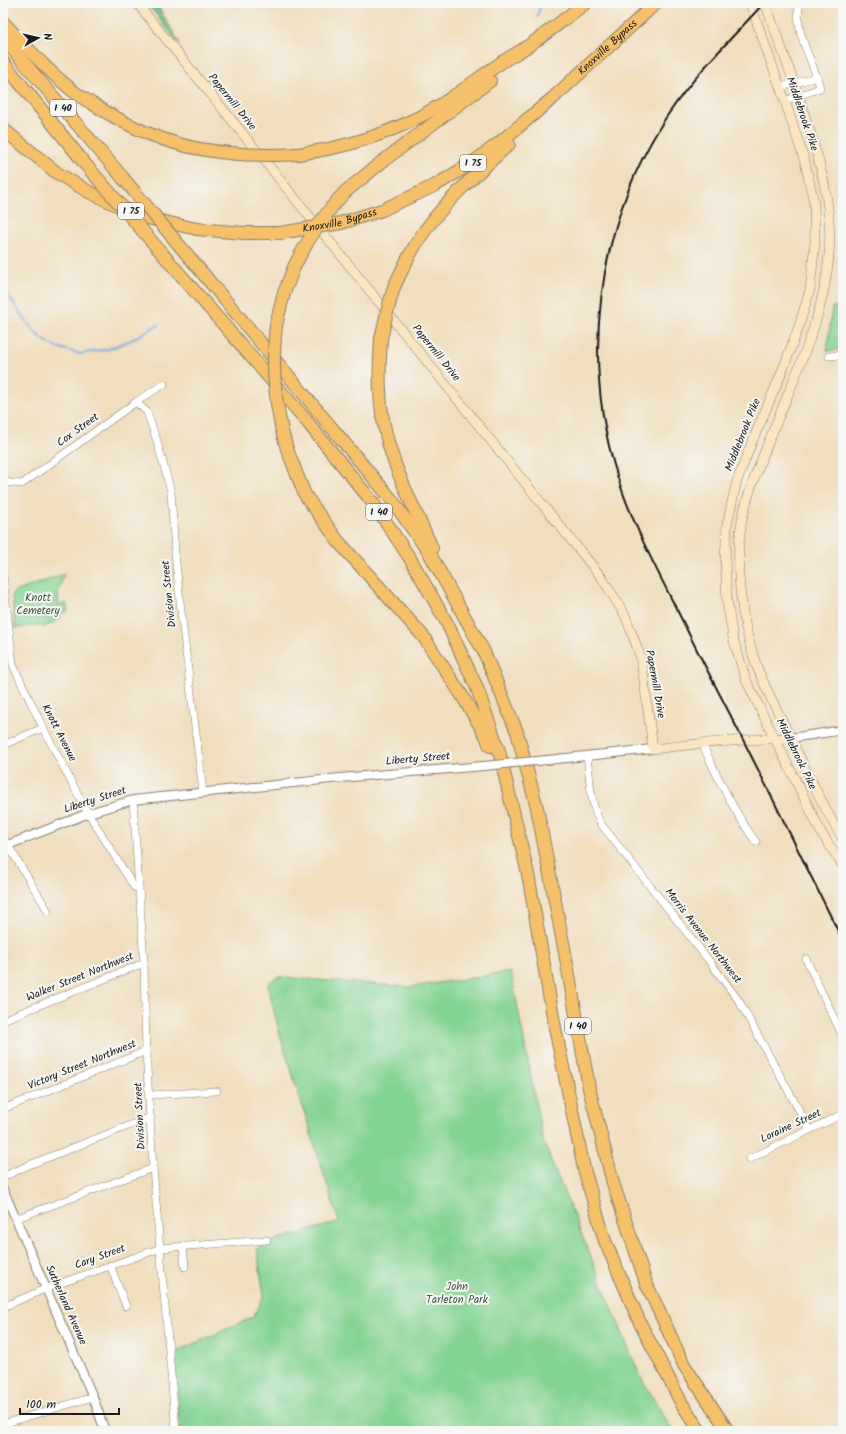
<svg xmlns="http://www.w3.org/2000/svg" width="846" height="1434" font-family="Kalam,sans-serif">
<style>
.green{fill:#83d393;stroke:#507858}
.forest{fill:#6ab57d;stroke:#43684c}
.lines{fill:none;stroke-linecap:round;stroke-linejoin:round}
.stream{stroke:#70aae1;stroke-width:2}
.minor-casing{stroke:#867d6d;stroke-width:8}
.tertiary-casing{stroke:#867d6d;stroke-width:10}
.secondary-casing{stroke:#867d6d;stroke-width:10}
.motorway-casing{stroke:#867d6d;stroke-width:14}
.minor{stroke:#fff;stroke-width:7}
.tertiary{stroke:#fff;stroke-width:8}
.secondary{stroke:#fbe6c4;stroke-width:9}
.motorway{stroke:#f6c06b;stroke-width:12}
.rail{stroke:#1c1c1c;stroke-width:2}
.tertiary-bridge-casing{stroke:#867d6d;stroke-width:10;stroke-linecap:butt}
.motorway-bridge-casing{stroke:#867d6d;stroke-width:14;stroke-linecap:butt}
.tertiary-bridge{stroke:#fff;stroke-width:8}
.motorway-bridge{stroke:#f6c06b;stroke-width:12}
.labels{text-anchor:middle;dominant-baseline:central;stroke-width:4;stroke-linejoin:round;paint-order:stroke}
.shield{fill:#f6f6f2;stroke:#5d5d5c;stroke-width:1}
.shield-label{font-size:10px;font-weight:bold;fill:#1c1c1c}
.street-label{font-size:11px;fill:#1c1c1c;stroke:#f6f6f2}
.park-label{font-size:11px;fill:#405c46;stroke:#f6f6f2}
</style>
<rect width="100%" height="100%" fill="#f6f6f2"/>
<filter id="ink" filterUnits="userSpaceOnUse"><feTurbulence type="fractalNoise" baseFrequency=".025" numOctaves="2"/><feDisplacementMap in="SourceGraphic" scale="8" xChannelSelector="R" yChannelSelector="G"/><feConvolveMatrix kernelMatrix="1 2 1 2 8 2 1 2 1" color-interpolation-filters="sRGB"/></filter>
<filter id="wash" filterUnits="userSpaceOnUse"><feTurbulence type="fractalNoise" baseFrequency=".012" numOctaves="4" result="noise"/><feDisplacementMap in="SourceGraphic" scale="16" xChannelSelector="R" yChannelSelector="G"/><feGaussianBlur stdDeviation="0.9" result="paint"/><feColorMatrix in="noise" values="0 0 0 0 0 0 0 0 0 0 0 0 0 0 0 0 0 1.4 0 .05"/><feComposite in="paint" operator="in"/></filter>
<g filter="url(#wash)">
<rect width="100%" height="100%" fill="#f0debe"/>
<g class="green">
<polygon points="843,306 843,349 827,351 832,307"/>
<polygon points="64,574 58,593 59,605 66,603 68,611 60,614 61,618 45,627 37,625 15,628 12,595 14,592"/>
<polygon points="511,972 543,1141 640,1376 673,1431 180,1431 173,1353 253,1317 264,1296 257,1249 278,1239 339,1222 280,1035 268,986 269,982 279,977 411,987"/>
</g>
<polygon class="forest" points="147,3 156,3 180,43 177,42"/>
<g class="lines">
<g class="stream">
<polyline points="537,17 541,3"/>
<polyline points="3,288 29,325 41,338 56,347 80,354 108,349 129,341 158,325"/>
</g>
</g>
</g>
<g filter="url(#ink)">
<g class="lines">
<defs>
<g id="minor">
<polyline points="780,87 817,77"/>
<path d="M785,101L820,88C814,61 792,31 800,3"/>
<polyline points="829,356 843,355"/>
<polyline points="136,402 147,412 157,441 171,492 175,554 182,620 203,792"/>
<polyline points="3,482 22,484 136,402 164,384"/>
<polyline points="3,575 13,665 43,728 84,806 134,887 139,888"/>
<path d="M702,743C717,777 734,812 756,842"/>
<polyline points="3,745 43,728"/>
<path d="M587,756C590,779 590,804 601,824L710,962L739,1001L810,1130"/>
<polyline points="133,800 144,963 146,1051 153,1168 176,1431"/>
<polyline points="3,837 48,911"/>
<polyline points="806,959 843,1037"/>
<polyline points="3,1020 144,963"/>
<polyline points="150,1095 217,1091"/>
<polyline points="3,1109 146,1051"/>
<polyline points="749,1159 843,1114"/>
<polyline points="3,1177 29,1165 151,1117"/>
<polyline points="15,1219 153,1168"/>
<polyline points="183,1246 185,1267"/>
<polyline points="110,1265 126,1306"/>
<polyline points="3,1307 47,1288 161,1248 267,1240"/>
<polyline points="3,1424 93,1397"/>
</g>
<g id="tertiary">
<polyline points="791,738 843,730"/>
<polyline points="547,760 653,749"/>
<polyline points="3,847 89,813 133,800 340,778 472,767"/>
<polyline points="3,1189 93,1397 105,1431"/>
</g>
<g id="secondary">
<path d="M137,3L602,578L625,615L641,658L653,749C699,743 744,739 791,738"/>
<polyline points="750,3 785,101 805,162 814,203 815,242 810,290 799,326 782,372 752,442 736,484 727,525 725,559 727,601 733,638 746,680 822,834 843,866"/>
<path d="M765,3C779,41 793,78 805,116C820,161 833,206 829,255C824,319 794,377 771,436C760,463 748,491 742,520C734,564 741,622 756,664C765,689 779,713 790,737C807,771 822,806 843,839"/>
</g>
<g id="motorway">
<path d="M3,22C25,46 47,70 73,91C79,96 86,100 93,104C127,126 166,144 206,150"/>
<polyline points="3,38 123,178"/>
<polyline points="3,62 86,165"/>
<polyline points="3,129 57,173 89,192 142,217 197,229 244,233 280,233"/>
<path d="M298,154C346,148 396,132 437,107C460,93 480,77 502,62C513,55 525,49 535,41C553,29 569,15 586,3"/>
<polyline points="345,192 383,161 490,81"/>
<path id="s1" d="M382,210L436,185L472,163L499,143L553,98L656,3"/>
<polyline points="160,251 304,418 374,504 411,560 447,623 477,688 499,751 528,874 555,1028 584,1169 605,1241 641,1325 682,1404 700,1431"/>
<polyline points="185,252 392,500 430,554 484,652 517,732 537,808 565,953 589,1088 613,1183 646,1283 684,1365 728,1431"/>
<path d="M394,287C404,266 414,244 429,225C452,195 481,170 509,144"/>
<polyline points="276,325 284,293 294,267"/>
<path d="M381,339C379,371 378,402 386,434C395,473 416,511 432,548"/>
<polyline points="282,431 287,449 305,495 338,541 423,636 461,694 486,736 490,746"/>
</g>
</defs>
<use href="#minor" class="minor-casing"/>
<use href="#tertiary" class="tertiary-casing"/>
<use href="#secondary" class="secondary-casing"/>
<use href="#motorway" class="motorway-casing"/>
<use href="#minor" class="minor"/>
<use href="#tertiary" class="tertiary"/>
<use href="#secondary" class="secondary"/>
<use href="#motorway" class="motorway"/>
<path class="rail" d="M764,3C728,42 687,82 660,127C597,230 581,360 617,475C634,530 663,581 688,632C704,665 722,698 738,730C774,800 808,871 843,941"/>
<defs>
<polyline id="tertiary-bridge" points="472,767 547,760"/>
<g id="motorway-bridge">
<path d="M206,150C237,155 266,156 298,154"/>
<polyline points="86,165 160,251"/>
<polyline points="123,178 185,252"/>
<path id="s2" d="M280,233L341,223L382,210"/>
<path d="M294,267C308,239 323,215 345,192"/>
<path d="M276,325C272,363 274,394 282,431"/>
<polyline points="381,339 387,312 394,287"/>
</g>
</defs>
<use href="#tertiary-bridge" class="tertiary-bridge-casing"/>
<use href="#motorway-bridge" class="motorway-bridge-casing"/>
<use href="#tertiary-bridge" class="tertiary-bridge"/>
<use href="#motorway-bridge" class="motorway-bridge"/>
</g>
</g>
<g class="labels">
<g class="shield">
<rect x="50" y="100" width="26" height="16" rx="3"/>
<rect x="460" y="155" width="26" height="16" rx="3"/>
<rect x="118" y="203" width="26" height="16" rx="3"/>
<rect x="366" y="504" width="26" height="16" rx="3"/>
<rect x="565" y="1018" width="26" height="16" rx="3"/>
</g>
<g class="shield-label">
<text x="63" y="108">I 40</text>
<text x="473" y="163">I 75</text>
<text x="131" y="211">I 75</text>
<text x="379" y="512">I 40</text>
<text x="578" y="1026">I 40</text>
</g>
<g class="street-label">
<text stroke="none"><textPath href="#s1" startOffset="280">Knoxville Bypass</textPath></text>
<text transform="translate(232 102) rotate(51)">Papermill Drive</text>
<text transform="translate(802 114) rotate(71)">Middlebrook Pike</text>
<text stroke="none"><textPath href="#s2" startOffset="61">Knoxville Bypass</textPath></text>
<text transform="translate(436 353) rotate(51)">Papermill Drive</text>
<text transform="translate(78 430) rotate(-36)">Cox Street</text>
<text transform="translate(743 435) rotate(-68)">Middlebrook Pike</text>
<text transform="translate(169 594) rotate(-96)">Division Street</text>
<text transform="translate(655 684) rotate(80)">Papermill Drive</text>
<text transform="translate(59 733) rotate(63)">Knott Avenue</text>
<text transform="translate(796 754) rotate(64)">Middlebrook Pike</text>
<text transform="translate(418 759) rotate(-5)">Liberty Street</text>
<text transform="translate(95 800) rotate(-18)">Liberty Street</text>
<text transform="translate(703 936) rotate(52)">Morris Avenue Northwest</text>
<text transform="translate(80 977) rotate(-22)">Walker Street Northwest</text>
<text transform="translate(82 1065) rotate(-22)">Victory Street Northwest</text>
<text transform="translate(140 1116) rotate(-93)">Division Street</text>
<text transform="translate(791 1126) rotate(-25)">Loraine Street</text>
<text transform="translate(100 1257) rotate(-20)">Cary Street</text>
<text transform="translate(66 1305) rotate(66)">Sutherland Avenue</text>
</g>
<g class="park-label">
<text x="38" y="598">Knott<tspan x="38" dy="13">Cemetery</tspan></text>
<text x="457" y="1287">John<tspan x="457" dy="13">Tarleton Park</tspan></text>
</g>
</g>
<rect width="846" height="1434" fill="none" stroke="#f6f6f2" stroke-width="16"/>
<g transform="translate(38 38) rotate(82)" stroke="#f6f6f2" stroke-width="3" paint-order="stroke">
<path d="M0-3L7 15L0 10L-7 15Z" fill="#1c1c1c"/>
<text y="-6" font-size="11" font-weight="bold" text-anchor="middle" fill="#1c1c1c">N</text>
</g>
<path d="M20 1408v6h99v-6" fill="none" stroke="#1c1c1c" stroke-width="2"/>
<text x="26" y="1408" font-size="12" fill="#1c1c1c" stroke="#f6f6f2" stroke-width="3" paint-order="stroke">100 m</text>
</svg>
